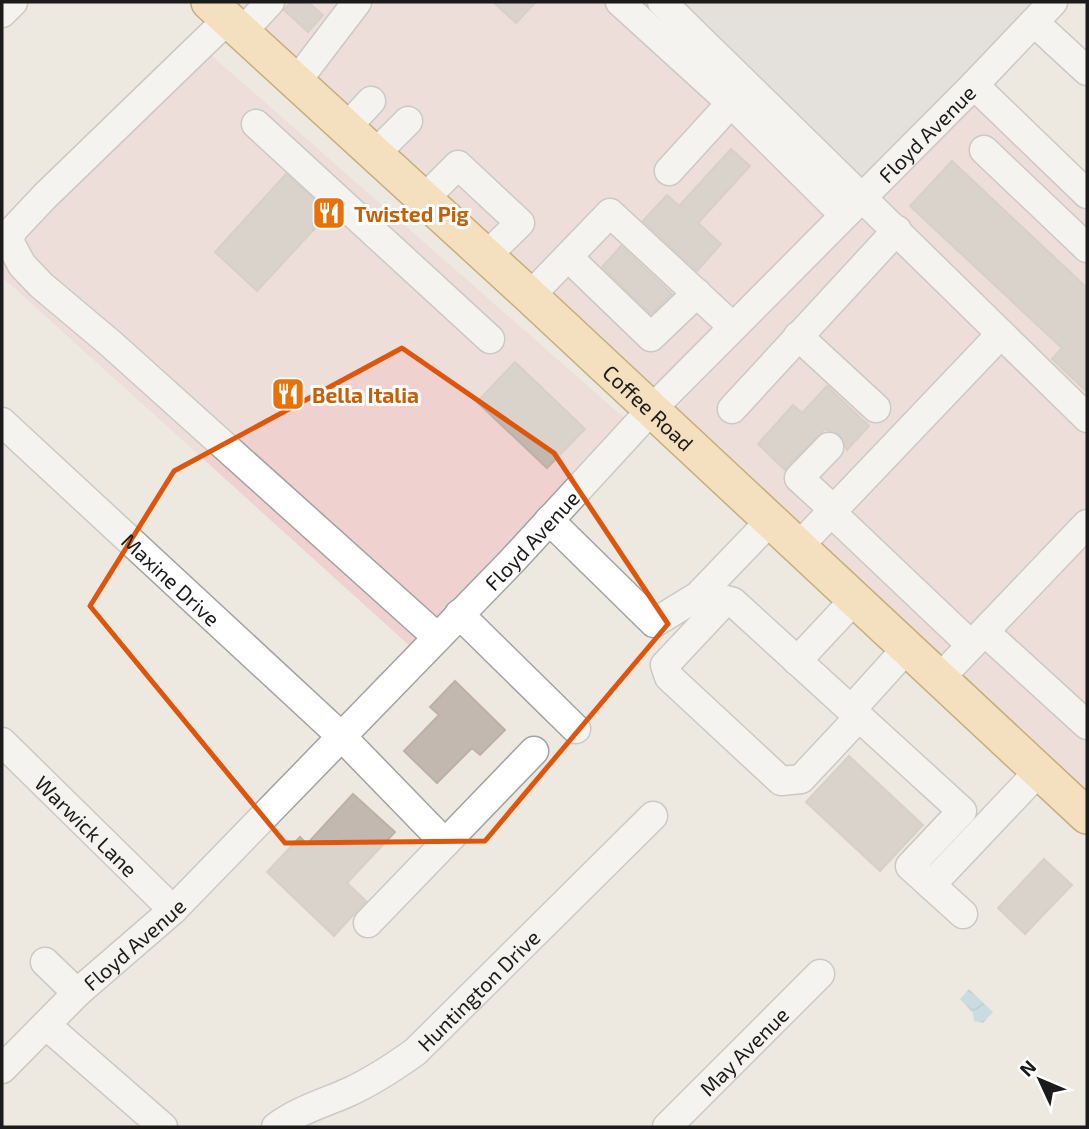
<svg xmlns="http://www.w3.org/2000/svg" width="1089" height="1129" font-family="'Exo 2',sans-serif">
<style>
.residential{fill:#dad8d8}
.commercial{fill:#efd1cf}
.water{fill:url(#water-waves)}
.building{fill:#c2b8b0;stroke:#bfb0a3;stroke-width:2}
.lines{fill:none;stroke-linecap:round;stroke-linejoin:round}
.minor-casing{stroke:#a2a2a2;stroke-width:31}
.major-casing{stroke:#936600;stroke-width:38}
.minor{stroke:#fff;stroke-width:28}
.major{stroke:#fdd396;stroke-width:35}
.marked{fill:none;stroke:#de560d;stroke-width:5;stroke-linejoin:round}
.labels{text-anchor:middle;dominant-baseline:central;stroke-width:6;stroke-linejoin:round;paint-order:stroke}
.street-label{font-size:21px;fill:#1b1b1b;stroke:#fff}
.food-label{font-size:21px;font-weight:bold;fill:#c56008;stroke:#fff;text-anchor:start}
</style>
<defs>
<pattern id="water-waves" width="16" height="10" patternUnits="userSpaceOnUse" patternTransform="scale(1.75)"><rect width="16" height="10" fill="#a0cddc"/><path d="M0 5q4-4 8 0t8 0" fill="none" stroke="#89afbc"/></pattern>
</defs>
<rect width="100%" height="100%" fill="#ede9e1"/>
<polygon class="residential" points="642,2 1035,2 846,197"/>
<g class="commercial">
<polygon points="234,2 642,2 846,197 654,392"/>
<polygon points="195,41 629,422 412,648 2,277 2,225"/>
<polygon points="972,97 1087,208 1087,804 670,415"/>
</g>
<polygon class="water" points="969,989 993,1012 983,1023 974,1021 973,1013 960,999"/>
<g class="building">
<polygon points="291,2 308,2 323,15 308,32 284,10"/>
<polygon points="493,2 536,2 516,23"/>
<polygon points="731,149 750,166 698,223 721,244 697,271 643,221 667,195 679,206"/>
<polygon points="952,161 1087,288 1087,392 1052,359 1062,348 910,206"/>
<polygon points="286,174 329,213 257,291 215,252"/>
<polygon points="621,246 672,294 651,314 602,267"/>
<polygon points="515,362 585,429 547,468 477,402"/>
<polygon points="827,386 869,426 847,450 840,435 825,429 785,470 758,444 793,405 802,413"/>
<polygon points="455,681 505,730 480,755 472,748 437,783 404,751 439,715 430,707"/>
<polygon points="849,756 923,825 880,871 806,802"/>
<polygon points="353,794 395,832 347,883 366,901 334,936 267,872 300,837 307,844"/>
<polygon points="1044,859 1072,885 1025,934 998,908"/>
</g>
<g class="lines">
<defs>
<g id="minor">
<polyline points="620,2 731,103 844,215"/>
<polyline points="662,2 1087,418"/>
<polyline points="2,13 13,2"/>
<polyline points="228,19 45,196 13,230 9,241 22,265 41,285 110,343 437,637"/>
<polyline points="1034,22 1087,71"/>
<polyline points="242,32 270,2"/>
<polyline points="296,82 357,2"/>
<polyline points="974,85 1087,194"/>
<polyline points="256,124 490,339"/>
<polyline points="346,128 371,101"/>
<polyline points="984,150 1087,248"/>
<polyline points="375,154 408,121"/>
<polyline points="669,171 731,103"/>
<polyline points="424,199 458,165 520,223 486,256"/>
<polyline points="568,257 651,337 697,293"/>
<polyline points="530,296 610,213 733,327"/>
<polyline points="798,336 876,408"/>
<polyline points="732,409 897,230"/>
<path id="s1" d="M2,422L342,737L445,843"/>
<polyline points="829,447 799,478 834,510"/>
<polyline points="832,513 971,645"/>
<polyline points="549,520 654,623 698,596 771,520"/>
<polyline points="799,546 1000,335"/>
<polyline points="459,614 576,729"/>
<polyline points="985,632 1087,725"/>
<polyline points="797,661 855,599"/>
<polyline points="940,678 1087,524"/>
<polyline points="851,710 907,648"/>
<polyline points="859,717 801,779 781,781 669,677 665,665 726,600 733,602 962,811 910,866 963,914"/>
<path id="s2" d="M2,742L173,910"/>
<polyline points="931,885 1039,771"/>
<polyline points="368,923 534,751"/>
<polyline points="45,962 77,993"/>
<polyline points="46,1025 163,1127"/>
<path id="s3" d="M2,1069L77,993L173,910L512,561L651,410L974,85L1053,2"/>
<path id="s4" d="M276,1127C299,1110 324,1103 349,1092C373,1081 394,1067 415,1052L653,816"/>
<path id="s5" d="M667,1127L820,974"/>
</g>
<g id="major">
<path id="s6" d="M209,2L530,296L1087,816"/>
</g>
</defs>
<use href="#minor" class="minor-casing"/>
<use href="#major" class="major-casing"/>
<use href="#minor" class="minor"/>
<use href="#major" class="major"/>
</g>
<path d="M0 0H1089V1129H0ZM402,348L554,453L668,624L485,841L285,843L90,606L174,471Z" fill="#ede9e1" fill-opacity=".55" fill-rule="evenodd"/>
<path class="marked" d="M402,348L554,453L668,624L485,841L285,843L90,606L174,471Z"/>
<defs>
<symbol id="restaurant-square" viewBox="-11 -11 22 22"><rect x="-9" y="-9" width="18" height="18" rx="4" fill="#e8710a" stroke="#fff"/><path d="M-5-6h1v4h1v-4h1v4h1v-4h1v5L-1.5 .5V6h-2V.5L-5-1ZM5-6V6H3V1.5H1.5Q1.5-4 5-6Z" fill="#fff"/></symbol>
</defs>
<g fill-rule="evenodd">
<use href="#restaurant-square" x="310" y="194" width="38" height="38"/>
<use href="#restaurant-square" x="269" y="375" width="38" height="38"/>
</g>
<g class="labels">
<g class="street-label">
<text stroke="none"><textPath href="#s3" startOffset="1316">Floyd Avenue</textPath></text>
<text stroke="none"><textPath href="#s6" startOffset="598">Coffee Road</textPath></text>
<text stroke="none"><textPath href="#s3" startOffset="749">Floyd Avenue</textPath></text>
<text stroke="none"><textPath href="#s1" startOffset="231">Maxine Drive</textPath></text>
<text stroke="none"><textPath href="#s2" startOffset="119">Warwick Lane</textPath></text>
<text stroke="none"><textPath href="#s3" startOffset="182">Floyd Avenue</textPath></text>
<text stroke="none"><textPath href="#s4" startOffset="247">Huntington Drive</textPath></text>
<text stroke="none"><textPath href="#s5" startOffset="108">May Avenue</textPath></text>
</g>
<g class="food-label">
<text x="354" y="213">Twisted Pig</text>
<text x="312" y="394">Bella Italia</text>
</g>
</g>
<rect width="1089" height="1129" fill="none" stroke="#1b1b1b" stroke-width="7"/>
<g transform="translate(1040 1080) rotate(314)" stroke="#ffffff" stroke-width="5" paint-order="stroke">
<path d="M0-5L12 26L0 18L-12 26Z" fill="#1b1b1b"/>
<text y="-10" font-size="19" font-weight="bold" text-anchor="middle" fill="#1b1b1b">N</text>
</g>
</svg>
